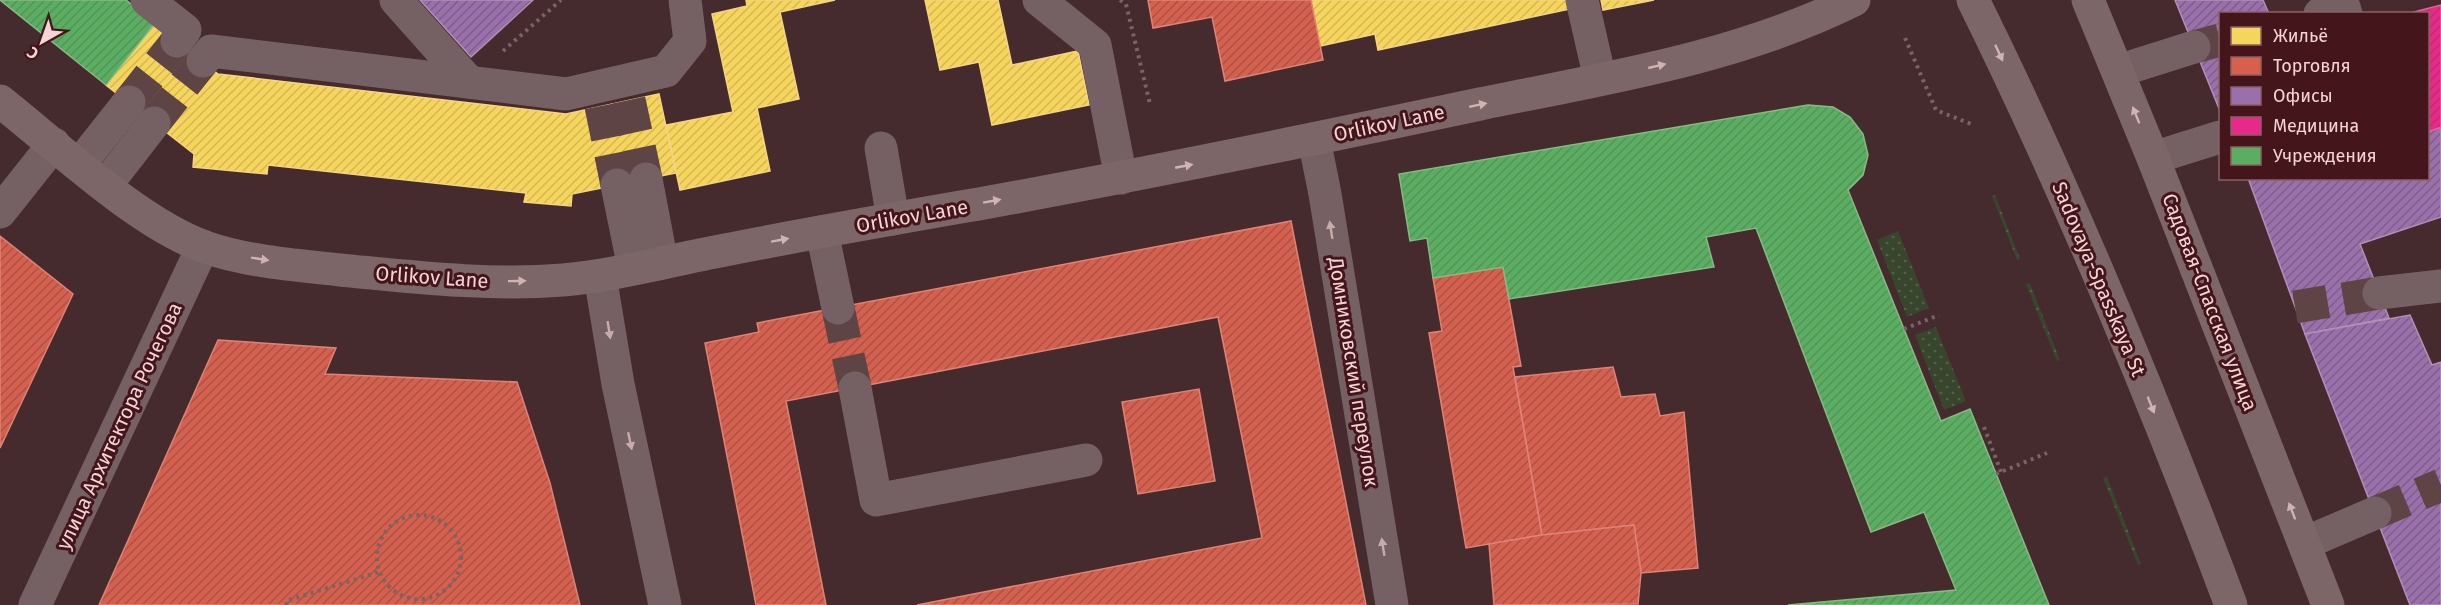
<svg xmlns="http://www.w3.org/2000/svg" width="2441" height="605" font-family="'Fira Sans',sans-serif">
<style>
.grass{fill:url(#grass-dots)}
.homes{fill:url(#homes-hatch);stroke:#f5d580;stroke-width:1.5}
.shops{fill:url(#shops-hatch);stroke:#df8376;stroke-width:1.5}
.offices{fill:url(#offices-hatch);stroke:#b48eb7;stroke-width:1.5}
.health{fill:url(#health-hatch);stroke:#eb5ca0;stroke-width:1.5}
.public{fill:url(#public-hatch);stroke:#88b984;stroke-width:1.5}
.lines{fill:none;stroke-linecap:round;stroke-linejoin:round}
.minor-tunnel{stroke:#5f4446;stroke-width:33;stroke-dasharray:33 16;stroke-linecap:butt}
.path{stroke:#776465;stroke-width:4;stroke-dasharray:3 4.5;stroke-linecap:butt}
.minor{stroke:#756163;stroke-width:33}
.major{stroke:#7d6667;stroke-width:33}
.oneway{fill:#d0b3b3}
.oneway2{fill:#c8acac}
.labels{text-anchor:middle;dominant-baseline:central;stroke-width:6;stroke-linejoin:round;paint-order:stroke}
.street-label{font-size:20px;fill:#f4d4d4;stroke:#44151a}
</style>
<defs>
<pattern id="grass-dots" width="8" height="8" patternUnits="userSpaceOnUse" patternTransform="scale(1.5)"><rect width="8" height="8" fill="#37462c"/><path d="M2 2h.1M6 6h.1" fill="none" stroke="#55604a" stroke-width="1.8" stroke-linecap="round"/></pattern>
<pattern id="homes-hatch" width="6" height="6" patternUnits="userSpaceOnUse" patternTransform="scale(1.5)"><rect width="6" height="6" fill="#f6d55c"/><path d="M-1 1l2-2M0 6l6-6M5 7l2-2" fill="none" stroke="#d3b756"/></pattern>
<pattern id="shops-hatch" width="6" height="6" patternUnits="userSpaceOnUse" patternTransform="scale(1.5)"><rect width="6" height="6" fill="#d6604d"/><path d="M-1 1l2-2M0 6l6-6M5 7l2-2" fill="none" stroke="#a55548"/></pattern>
<pattern id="offices-hatch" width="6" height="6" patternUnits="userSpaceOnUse" patternTransform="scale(1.5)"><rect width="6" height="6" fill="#9970ab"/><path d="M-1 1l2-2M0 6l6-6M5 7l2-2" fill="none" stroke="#7d5f86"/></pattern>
<pattern id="health-hatch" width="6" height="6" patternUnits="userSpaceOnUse" patternTransform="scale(1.5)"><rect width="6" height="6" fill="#e7298a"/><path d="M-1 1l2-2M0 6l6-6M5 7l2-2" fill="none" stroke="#b83074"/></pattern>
<pattern id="public-hatch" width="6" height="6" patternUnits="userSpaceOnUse" patternTransform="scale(1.5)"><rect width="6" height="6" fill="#5aae61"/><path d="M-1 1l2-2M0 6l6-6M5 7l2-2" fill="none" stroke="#569259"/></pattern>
</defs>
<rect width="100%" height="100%" fill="#452b2d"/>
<g class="grass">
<polygon points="1995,195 2020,259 2017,260 1992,196"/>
<polygon points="1898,231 1929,308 1907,317 1877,240"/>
<polygon points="2030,283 2060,360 2057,361 2026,284"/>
<polygon points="1936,327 1966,401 1944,410 1915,335"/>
<polygon points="2107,477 2141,564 2138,565 2103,478"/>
</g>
<g class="homes">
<polygon points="746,0 835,0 780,12 799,99 757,108 770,171 680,190 666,125 733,112 712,14 747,6"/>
<polygon points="925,0 998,0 1012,65 1078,51 1089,105 992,125 979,62 940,70"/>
<polygon points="1311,0 1568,0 1570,9 1378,50 1375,34 1320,46"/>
<polygon points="1601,0 1654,0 1603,10"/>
<polygon points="155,23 218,74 566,114 659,94 676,173 572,194 571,206 524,202 526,193 268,165 267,174 193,167 194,154 106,85"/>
</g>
<g class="shops">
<polygon points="1148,0 1311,0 1323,60 1225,81 1212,17 1153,28"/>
<polygon points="1291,221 1366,605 917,605 1262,538 1218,317 786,401 826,605 756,605 705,343 759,332 757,323"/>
<polygon points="0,236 73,294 0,448"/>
<polygon points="1503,267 1521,366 1513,367 1542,535 1466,548 1429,333 1442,331 1433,278"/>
<polygon points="218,340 336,348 325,374 517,382 550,483 580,605 99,605"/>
<polygon points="1613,367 1621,397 1655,394 1660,416 1684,412 1698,568 1641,573 1634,525 1542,535 1515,377"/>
<polygon points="1199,389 1215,481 1138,494 1122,402"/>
<polygon points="1634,525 1641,573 1638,604 1494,605 1489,544 1542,535"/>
</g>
<g class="offices">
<polygon points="420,0 533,0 471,57"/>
<polygon points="2175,0 2263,0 2269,14 2220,14 2220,111"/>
<polygon points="2441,127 2441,217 2360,244 2389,318 2305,334 2248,178 2428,178 2428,132"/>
<polygon points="2410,315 2432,365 2441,362 2441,605 2410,605 2305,334"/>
</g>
<polygon class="health" points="2441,5 2441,127 2428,132 2428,14 2406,14"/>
<g class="public">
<polygon points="0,0 126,0 155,23 106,85"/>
<polygon points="1808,105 1833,107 1850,117 1863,134 1868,155 1863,175 1848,190 1941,421 1970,409 2049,605 1788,605 1956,590 1924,512 1871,532 1756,228 1706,237 1714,267 1509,299 1503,267 1433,278 1427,238 1410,241 1399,174"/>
</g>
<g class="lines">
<g class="minor-tunnel">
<polyline points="2194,47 2220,40"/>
<polyline points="629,100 646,179"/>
<polyline points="129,102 177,41"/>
<polyline points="601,106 617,185"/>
<polyline points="154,123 203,61"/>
<polyline points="2295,307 2379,293"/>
<polyline points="838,308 855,388"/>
<polyline points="2375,513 2441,485"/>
</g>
<g class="path">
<polyline points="1120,0 1126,4 1150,104"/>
<polyline points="1905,38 1936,110 1971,124"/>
<polyline points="503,51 561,0"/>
<polyline points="1904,329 1939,315"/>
<polyline points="1984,427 2001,472"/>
<polyline points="1996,474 2047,453"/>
<circle cx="419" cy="557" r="42"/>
<polyline points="287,605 286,601 379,572"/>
</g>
<g class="minor">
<polyline points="147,0 185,30 177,41"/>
<polyline points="396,0 469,82"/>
<polyline points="1039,0 1095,45 1121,178"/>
<polyline points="1582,0 1600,79"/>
<polyline points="2320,14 2344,7 2346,14"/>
<polyline points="203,61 211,51 566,94 666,71 690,41 685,0"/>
<polyline points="2118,71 2194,47"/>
<polyline points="1314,139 1325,194 1392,605"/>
<polyline points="881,148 893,219"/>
<polyline points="2153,158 2220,137"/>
<polyline points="80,164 129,102"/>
<polyline points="646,179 662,263"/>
<polyline points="106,185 154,123"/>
<polyline points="617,185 634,268"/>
<polyline points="0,212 54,144"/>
<polyline points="822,232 838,308"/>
<polyline points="600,276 618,384 665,605"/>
<polyline points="2379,293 2441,286"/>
<polyline points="855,388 876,500 1086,460"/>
<polyline points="2305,543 2375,513"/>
<polyline points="35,605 203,246"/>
</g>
<g class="major">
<path d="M1973,0C2070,196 2154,400 2231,605"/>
<polyline points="2088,0 2153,158 2328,605"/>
<path d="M0,101C57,146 138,223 205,247C248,262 296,265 340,270C414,277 488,286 563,280C618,275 671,260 725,250C811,233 898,218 984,203C1150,173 1315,139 1480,104C1607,78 1737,58 1854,0"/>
</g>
</g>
<defs><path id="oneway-solid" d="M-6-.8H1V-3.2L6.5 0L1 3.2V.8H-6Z" transform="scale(1.5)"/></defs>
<g class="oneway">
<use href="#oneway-solid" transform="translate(1999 53) rotate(65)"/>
<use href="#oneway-solid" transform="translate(1657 66) rotate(-13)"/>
<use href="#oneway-solid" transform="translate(1478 105) rotate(-12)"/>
<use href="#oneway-solid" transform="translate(2136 115) rotate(-112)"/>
<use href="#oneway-solid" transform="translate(1184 166) rotate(-11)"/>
<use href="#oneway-solid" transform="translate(992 201) rotate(-10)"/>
<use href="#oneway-solid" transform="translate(780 240) rotate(-10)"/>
<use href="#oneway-solid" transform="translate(260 259) rotate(9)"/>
<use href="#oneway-solid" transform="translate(517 281) rotate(-1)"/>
<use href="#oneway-solid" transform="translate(2151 405) rotate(68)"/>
<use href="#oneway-solid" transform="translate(2292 511) rotate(-111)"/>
</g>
<g class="oneway2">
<use href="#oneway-solid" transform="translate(1331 230) rotate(-99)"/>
<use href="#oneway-solid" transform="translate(609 330) rotate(81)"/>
<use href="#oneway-solid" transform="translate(630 441) rotate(78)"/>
<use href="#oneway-solid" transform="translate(1383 547) rotate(-99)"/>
</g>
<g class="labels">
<g class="street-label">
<text transform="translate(1389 123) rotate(-12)">Orlikov Lane</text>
<text transform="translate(912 216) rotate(-10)">Orlikov Lane</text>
<text transform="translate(432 277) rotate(4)">Orlikov Lane</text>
<text transform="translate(2099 279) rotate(67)">Sadovaya-Spasskaya St</text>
<text transform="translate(2210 302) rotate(69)">Садовая-Спасская улица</text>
<text transform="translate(1354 372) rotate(81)">Домниковский переулок</text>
<text transform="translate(119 426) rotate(-65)">улица Архитектора Рочегова</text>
</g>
</g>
<rect x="2219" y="12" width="210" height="168" fill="#44151a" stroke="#8a6164" stroke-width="1.5"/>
<rect x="2231" y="27" width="30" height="18" fill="#f6d55c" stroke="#8a6164" stroke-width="1.5"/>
<text x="2273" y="42" font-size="18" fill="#f4d4d4">Жильё</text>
<rect x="2231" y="57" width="30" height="18" fill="#d6604d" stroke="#8a6164" stroke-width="1.5"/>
<text x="2273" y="72" font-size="18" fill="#f4d4d4">Торговля</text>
<rect x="2231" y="87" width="30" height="18" fill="#9970ab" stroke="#8a6164" stroke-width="1.5"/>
<text x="2273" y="102" font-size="18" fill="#f4d4d4">Офисы</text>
<rect x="2231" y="117" width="30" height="18" fill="#e7298a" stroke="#8a6164" stroke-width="1.5"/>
<text x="2273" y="132" font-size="18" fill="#f4d4d4">Медицина</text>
<rect x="2231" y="147" width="30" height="18" fill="#5aae61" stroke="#8a6164" stroke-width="1.5"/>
<text x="2273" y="162" font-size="18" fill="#f4d4d4">Учреждения</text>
<g transform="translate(42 42) rotate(220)" stroke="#44151a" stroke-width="4.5" paint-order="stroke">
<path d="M0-4.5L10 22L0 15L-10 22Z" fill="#f4d4d4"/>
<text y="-9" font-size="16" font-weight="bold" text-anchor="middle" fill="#f4d4d4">С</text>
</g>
</svg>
